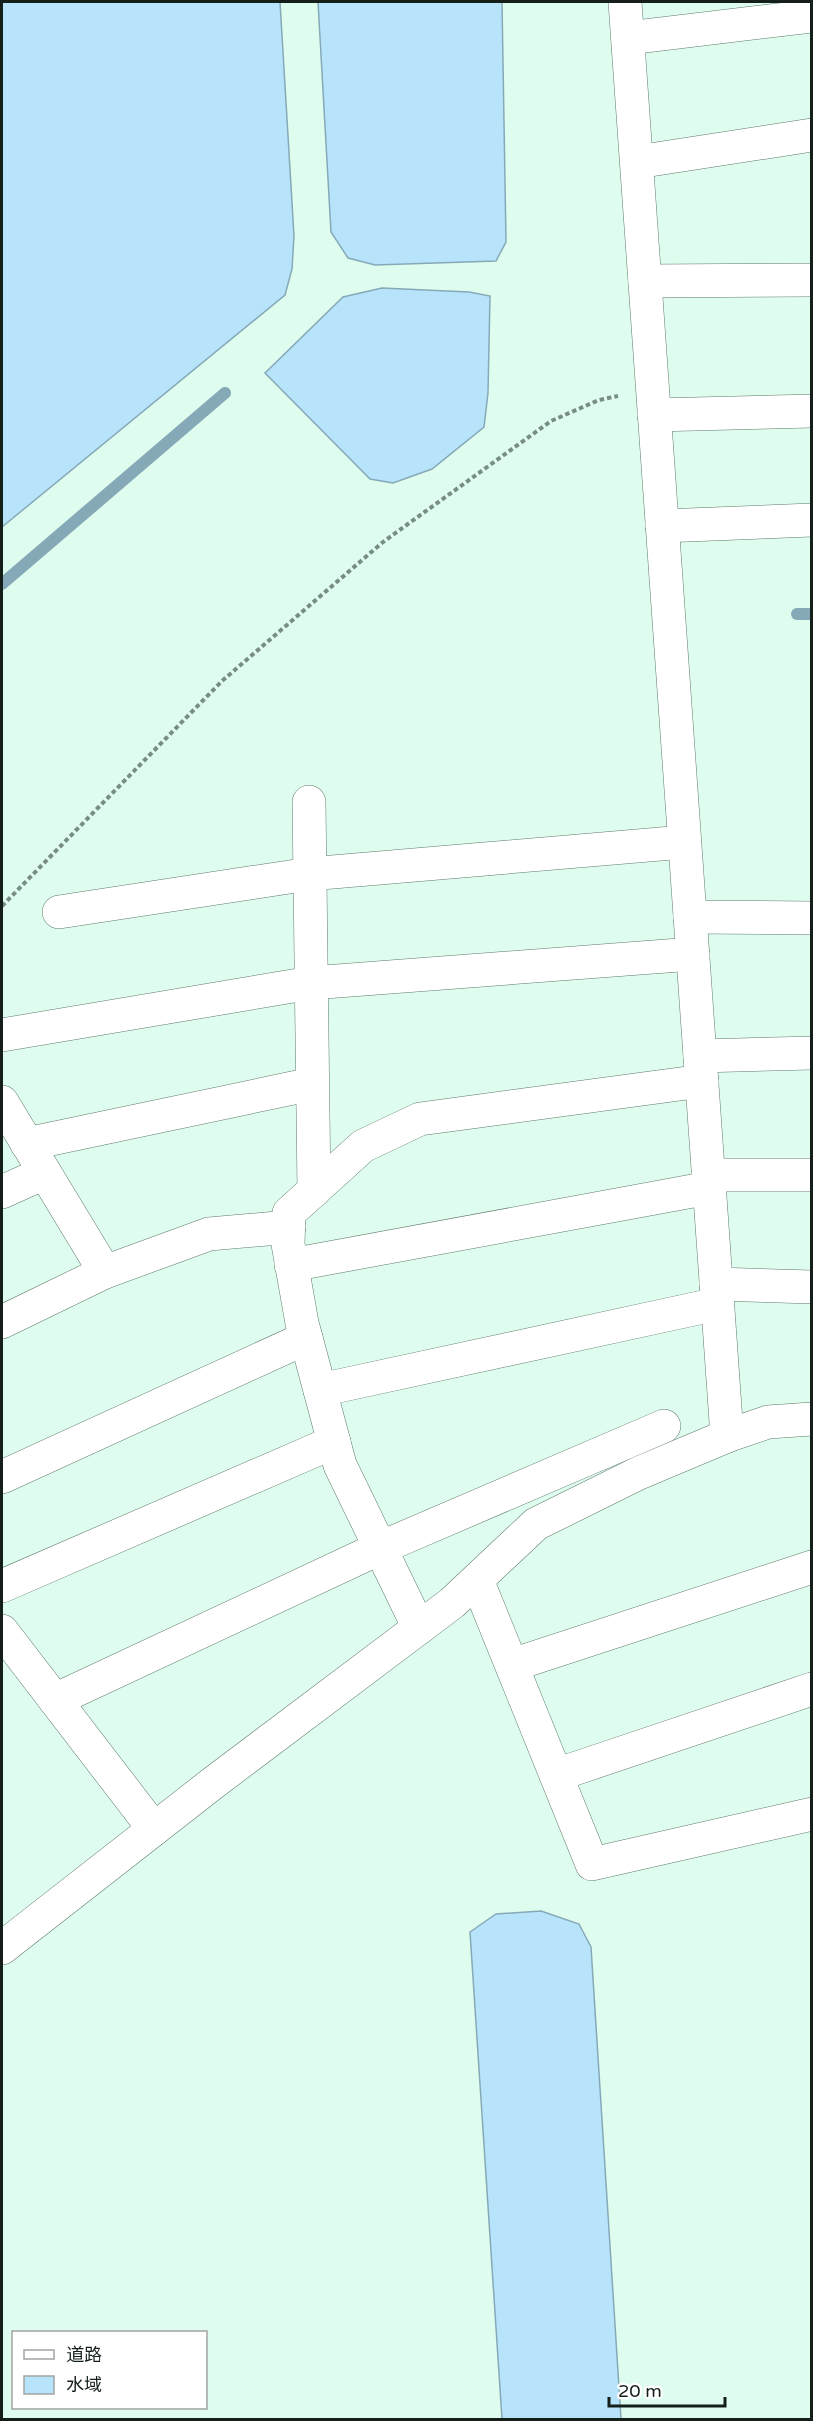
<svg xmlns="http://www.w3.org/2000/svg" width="813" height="2421" font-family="'Varela Round','Noto Sans SC',sans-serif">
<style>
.water{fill:#b7e4fb;stroke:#86a9b8;stroke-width:1.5}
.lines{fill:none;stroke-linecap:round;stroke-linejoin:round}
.stream{stroke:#86a9b8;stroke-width:12}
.minor-casing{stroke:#5f7a6d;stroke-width:34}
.path{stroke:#788d83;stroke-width:4;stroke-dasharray:4.5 3;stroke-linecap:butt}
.minor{stroke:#fff;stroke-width:33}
</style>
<rect width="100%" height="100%" fill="#dffdee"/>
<g class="water">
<polygon points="2,2 280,2 294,236 292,269 285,295 2,527"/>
<polygon points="318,2 502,2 506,242 496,261 375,265 348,258 331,232"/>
<polygon points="382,288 469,292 490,296 488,393 484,427 432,469 393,483 370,479 265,373 343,297"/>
<polygon points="541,1911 579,1924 591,1947 621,2419 502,2419 470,1932 496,1914"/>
</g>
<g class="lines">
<g class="stream">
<polyline points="2,584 225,393"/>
<polyline points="797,614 812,614"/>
</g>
<defs>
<g id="minor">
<polyline points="625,2 727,1436"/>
<polyline points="628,38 812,16"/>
<polyline points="637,162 812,135"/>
<polyline points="645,281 812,280"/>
<polyline points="654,415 812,411"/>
<polyline points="662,526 812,520"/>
<polyline points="309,802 314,1191"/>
<polyline points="59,912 309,874 684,842"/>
<polyline points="690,917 812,918"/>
<polyline points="2,1035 311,983 693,954"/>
<polyline points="700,1056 812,1053"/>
<polyline points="2,1102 105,1272"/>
<polyline points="27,1144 312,1084"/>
<polyline points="708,1175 812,1175"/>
<polyline points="2,1192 44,1173"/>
<polyline points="291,1265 709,1188"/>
<polyline points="716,1284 812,1287"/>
<polyline points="2,1322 105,1272 209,1234 289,1227"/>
<polyline points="320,1390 717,1304"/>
<polyline points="2,1477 306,1338"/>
<polyline points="477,1580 592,1864 812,1814"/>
<polyline points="2,1586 334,1442"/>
<polyline points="419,1628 340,1465 302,1323 288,1244 289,1213 363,1146 420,1119 702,1081"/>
<polyline points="2,1631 154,1829"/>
<polyline points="512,1665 812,1567"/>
<polyline points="55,1700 380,1548 664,1426"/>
<polyline points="556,1775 812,1689"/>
<polyline points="2,1948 213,1783 452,1603 536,1524 639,1473 727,1436 768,1422 812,1419"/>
</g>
</defs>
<use href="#minor" class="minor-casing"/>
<polyline class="path" points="2,906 222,681 383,542 551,421 599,400 618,396"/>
<use href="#minor" class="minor"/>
</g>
<rect width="813" height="2421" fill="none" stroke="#141f1a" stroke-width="6"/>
<rect x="12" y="2331" width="195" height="78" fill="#ffffff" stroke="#a1a5a3" stroke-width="1.5"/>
<rect x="24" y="2350" width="30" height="9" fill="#ffffff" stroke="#a1a5a3" stroke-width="1.5"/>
<text x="66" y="2361" font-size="18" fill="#141f1a">道路</text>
<rect x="24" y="2376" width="30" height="18" fill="#b7e4fb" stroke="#a1a5a3" stroke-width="1.5"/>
<text x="66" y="2391" font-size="18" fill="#141f1a">水域</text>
<path d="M609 2397v9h116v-9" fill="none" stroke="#141f1a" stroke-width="3"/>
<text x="618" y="2397" font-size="18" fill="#141f1a" stroke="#ffffff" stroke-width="4.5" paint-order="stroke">20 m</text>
</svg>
